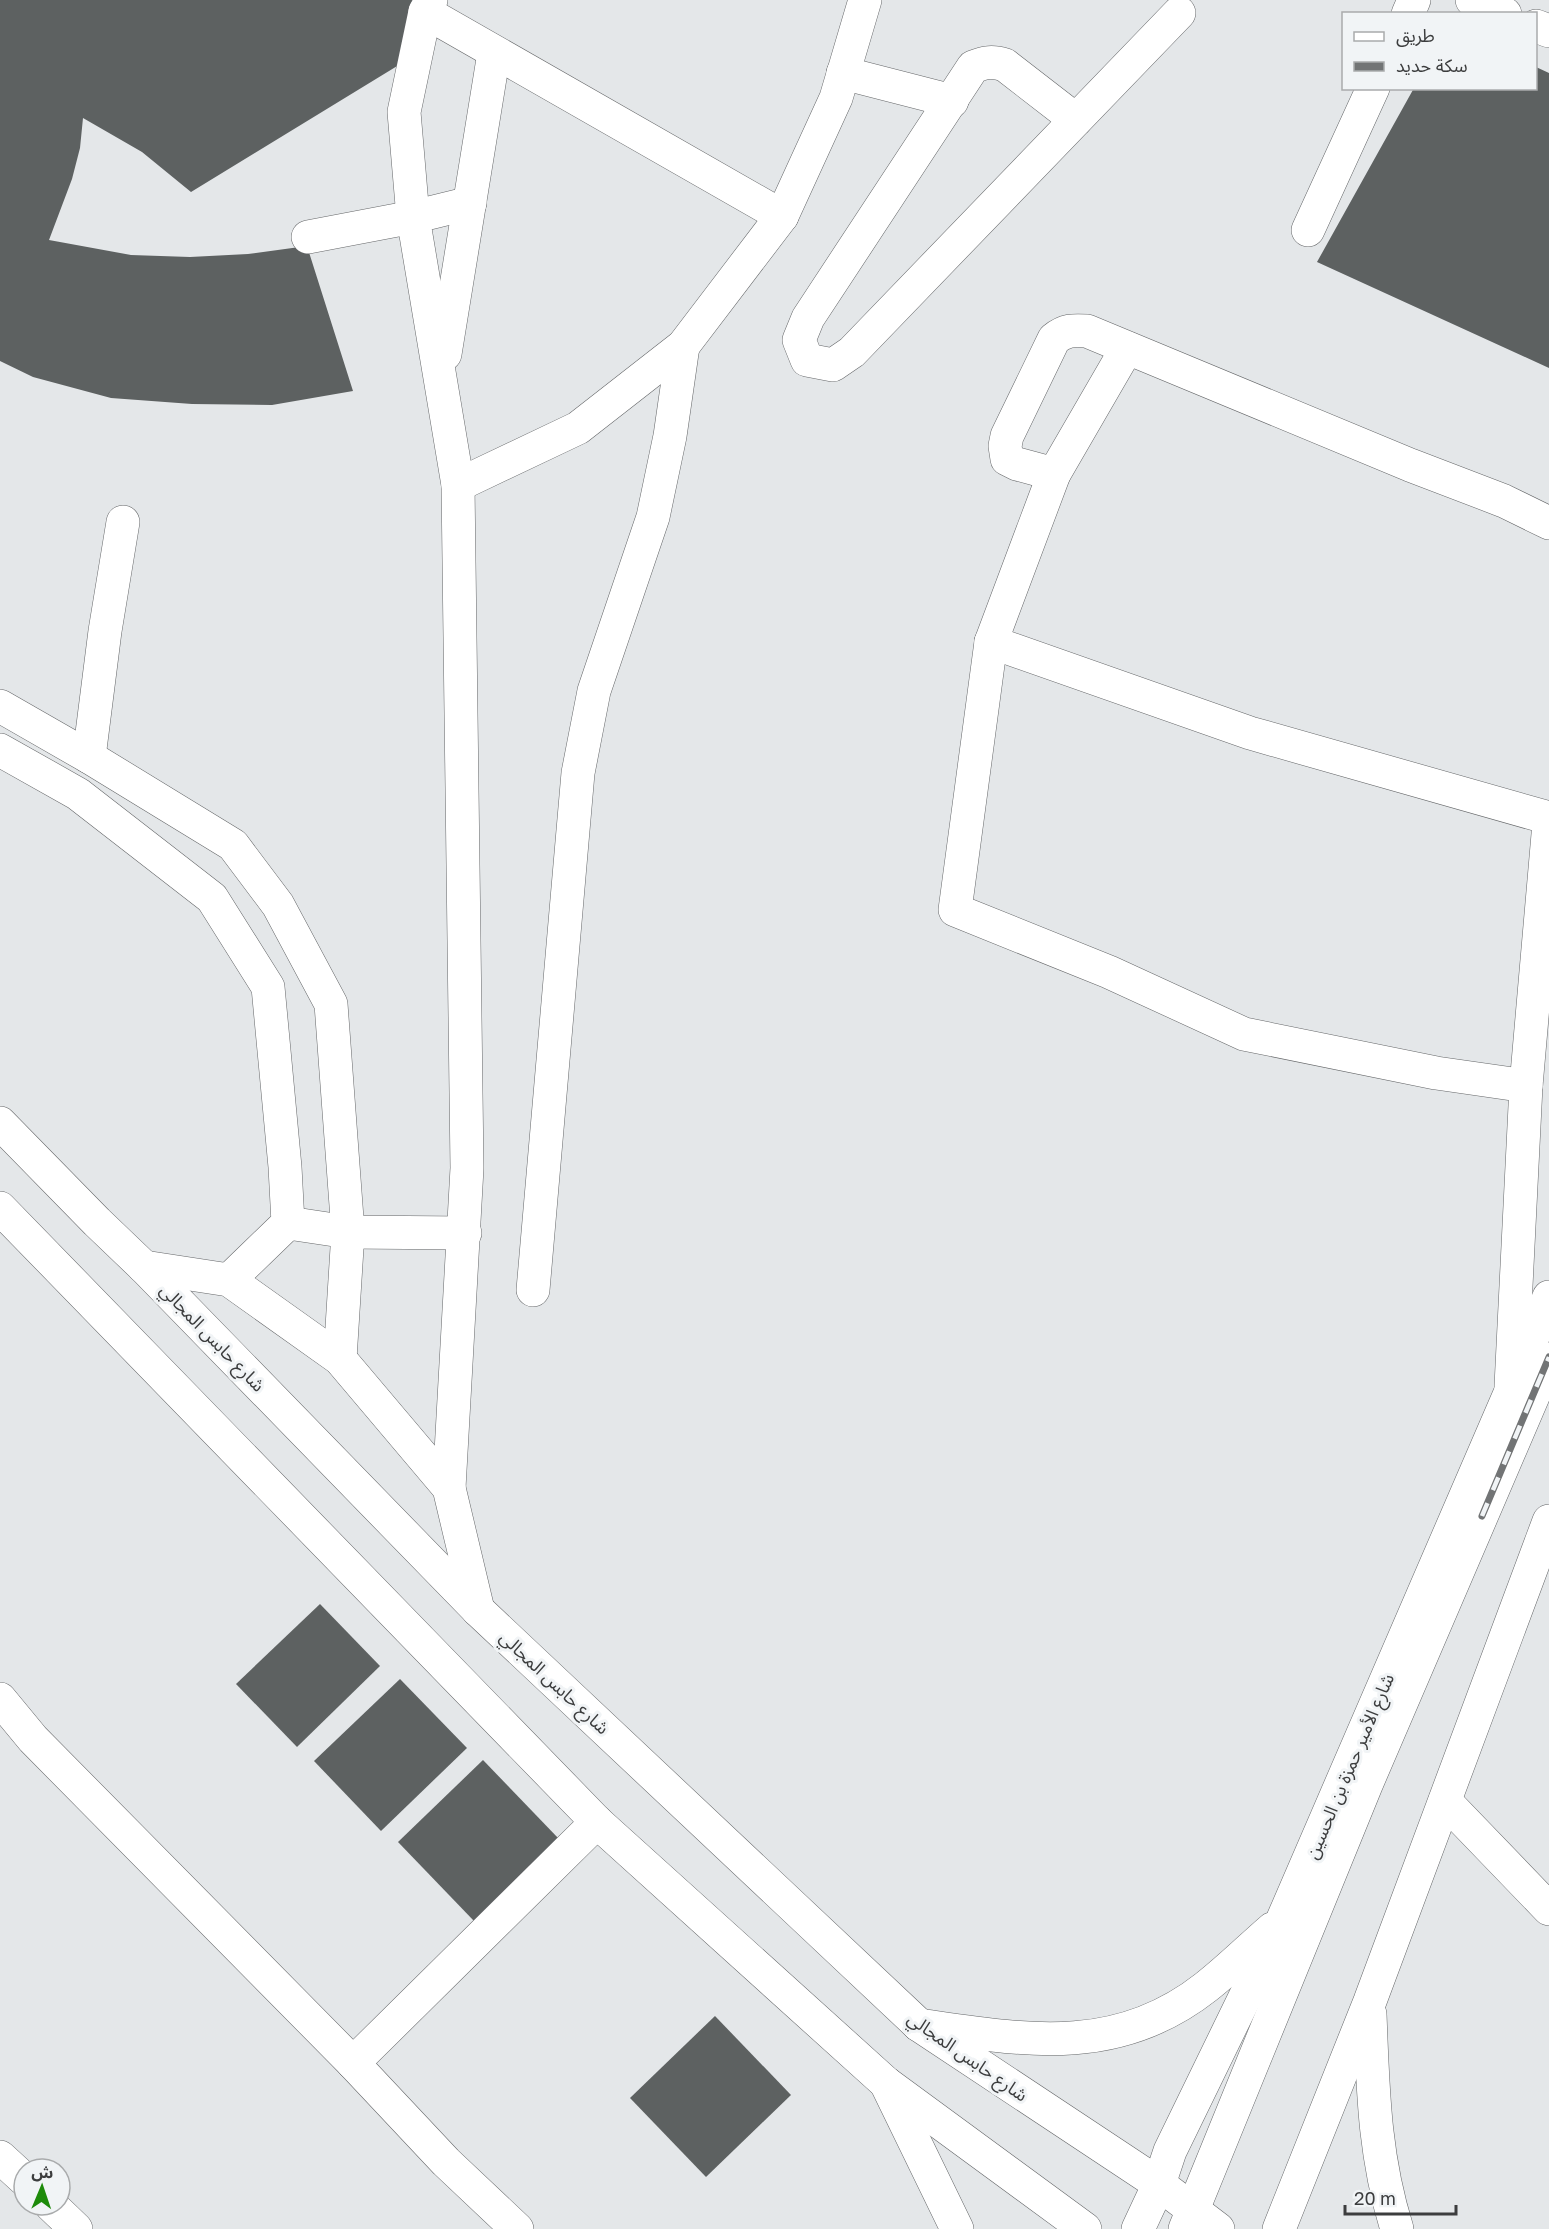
<svg xmlns="http://www.w3.org/2000/svg" width="1549" height="2229" font-family="'Golos Text','Noto Sans Arabic',sans-serif">
<style>
.building{fill:#5d6161}
.lines{fill:none;stroke-linecap:round;stroke-linejoin:round}
.minor-casing{stroke:#656769;stroke-width:34}
.major-casing{stroke:#656769;stroke-width:34}
.minor{stroke:#fff;stroke-width:33}
.major{stroke:#fff;stroke-width:33}
.rail-casing{stroke:#727475;stroke-width:7}
.rail{stroke:#f1f4f6;stroke-width:4.5;stroke-dasharray:14;stroke-linecap:butt}
.labels{text-anchor:middle;dominant-baseline:central;stroke-width:6;stroke-linejoin:round;paint-order:stroke}
.street-label{font-size:18px;fill:#3c3d3e;stroke:#f1f4f6}
</style>
<rect width="100%" height="100%" fill="#e4e7e9"/>
<g class="building">
<polygon points="0,0 418,0 407,60 191,192 142,152 83,118 80,148 72,179 49,240 131,255 190,257 248,254 307,246 353,391 272,405 192,404 111,398 33,377 0,361"/>
<polygon points="1536,67 1549,73 1549,368 1317,262 1414,88 1536,88"/>
<polygon points="320,1604 380,1666 297,1747 236,1684"/>
<polygon points="400,1679 467,1748 381,1831 314,1761"/>
<polygon points="483,1760 559,1839 474,1921 398,1842"/>
<polygon points="715,2016 791,2095 706,2177 630,2098"/>
</g>
<g class="lines">
<defs>
<g id="minor">
<polyline points="431,0 425,12 404,112 413,217 458,485 467,1168 449,1488"/>
<polyline points="1472,0 1505,14"/>
<polyline points="425,12 782,216"/>
<polyline points="1408,14 1414,0"/>
<polyline points="1536,26 1549,31"/>
<polyline points="843,73 952,101"/>
<path d="M1076,120L1005,65C993,61 985,62 973,67L808,318L799,340L807,360L833,365L852,352L1179,13"/>
<polyline points="1308,230 1373,88"/>
<polyline points="308,237 413,217 470,203"/>
<polyline points="1127,348 1054,474 991,642 955,910 1109,972 1244,1034 1436,1073 1526,1086"/>
<polyline points="445,354 494,53"/>
<path d="M1054,474L1017,464L1007,459L1005,446L1007,436L1054,339C1065,330 1073,330 1087,331L1410,465L1504,501L1549,523"/>
<polyline points="458,485 578,428 683,346 782,216 836,98 865,0"/>
<polyline points="991,642 1250,733 1549,818"/>
<polyline points="0,706 89,757 233,845 278,905 331,1004 348,1232 340,1359"/>
<polyline points="0,750 78,794 212,898 268,987 285,1167 288,1223 229,1280"/>
<polyline points="89,757 105,631 123,522"/>
<polyline points="0,1123 97,1222 144,1267 478,1610 919,2025 1159,2184 1218,2229"/>
<polyline points="0,1208 597,1822 886,2083 1085,2229"/>
<polyline points="288,1223 348,1232 465,1233"/>
<polyline points="144,1267 229,1280 340,1359 449,1488 478,1610"/>
<polyline points="533,1290 578,773 594,691 653,517 670,436 683,346"/>
<polyline points="1511,1386 1526,1086 1549,823"/>
<polyline points="0,1699 33,1739 353,2063 446,2162 517,2229"/>
<polyline points="1445,1801 1549,1909"/>
<polyline points="353,2063 597,1822"/>
<polyline points="0,2157 24,2179"/>
<polyline points="51,2205 76,2229"/>
<polyline points="1185,2229 1366,1785 1549,1359"/>
</g>
<g id="major">
<path d="M1370,2014C1373,2090 1374,2156 1397,2229"/>
<path d="M919,2025C1023,2040 1116,2058 1206,1987C1229,1969 1250,1948 1272,1929"/>
<polyline points="886,2083 957,2229"/>
<polyline points="1138,2229 1159,2184 1170,2151 1282,1921 1511,1391 1549,1297"/>
<polyline points="1279,2229 1370,2001 1549,1521"/>
</g>
</defs>
<use href="#minor" class="minor-casing"/>
<use href="#major" class="major-casing"/>
<use href="#minor" class="minor"/>
<use href="#major" class="major"/>
<defs>
<polyline id="rail" points="1482,1516 1549,1357"/>
</defs>
<use href="#rail" class="rail-casing"/>
<use href="#rail" class="rail"/>
</g>
<g class="labels">
<g class="street-label">
<text transform="translate(213 1337) rotate(46)">شارع حابس المجالي</text>
<text transform="translate(555 1682) rotate(43)">شارع حابس المجالي</text>
<text transform="translate(1349 1766) rotate(-67)">شارع الأمير حمزة بن الحسين</text>
<text transform="translate(968 2056) rotate(35)">شارع حابس المجالي</text>
</g>
</g>
<rect x="1342" y="12" width="195" height="78" fill="#f1f4f6" stroke="#a9abac" stroke-width="1.5"/>
<rect x="1354" y="32" width="30" height="9" fill="#ffffff" stroke="#a9abac" stroke-width="1.5"/>
<text x="1396" y="42" font-size="18" fill="#3c3d3e">طريق</text>
<rect x="1354" y="62" width="30" height="9" fill="#727475" stroke="#a9abac" stroke-width="1.5"/>
<text x="1396" y="72" font-size="18" fill="#3c3d3e">سكة حديد</text>
<g transform="translate(42 2187) rotate(2)"><circle r="28" fill="#f1f4f6" stroke="#a9abac" stroke-width="1.5"/>
<path d="M0-4.5L10 22L0 15L-10 22Z" fill="#1e8b0b"/>
<text y="-9" font-size="16" font-weight="bold" text-anchor="middle" fill="#3c3d3e">ش</text>
</g>
<path d="M1345 2205v9h111v-9" fill="none" stroke="#3c3d3e" stroke-width="3"/>
<text x="1354" y="2205" font-size="18" fill="#3c3d3e" stroke="#f1f4f6" stroke-width="4.5" paint-order="stroke">20 m</text>
</svg>
